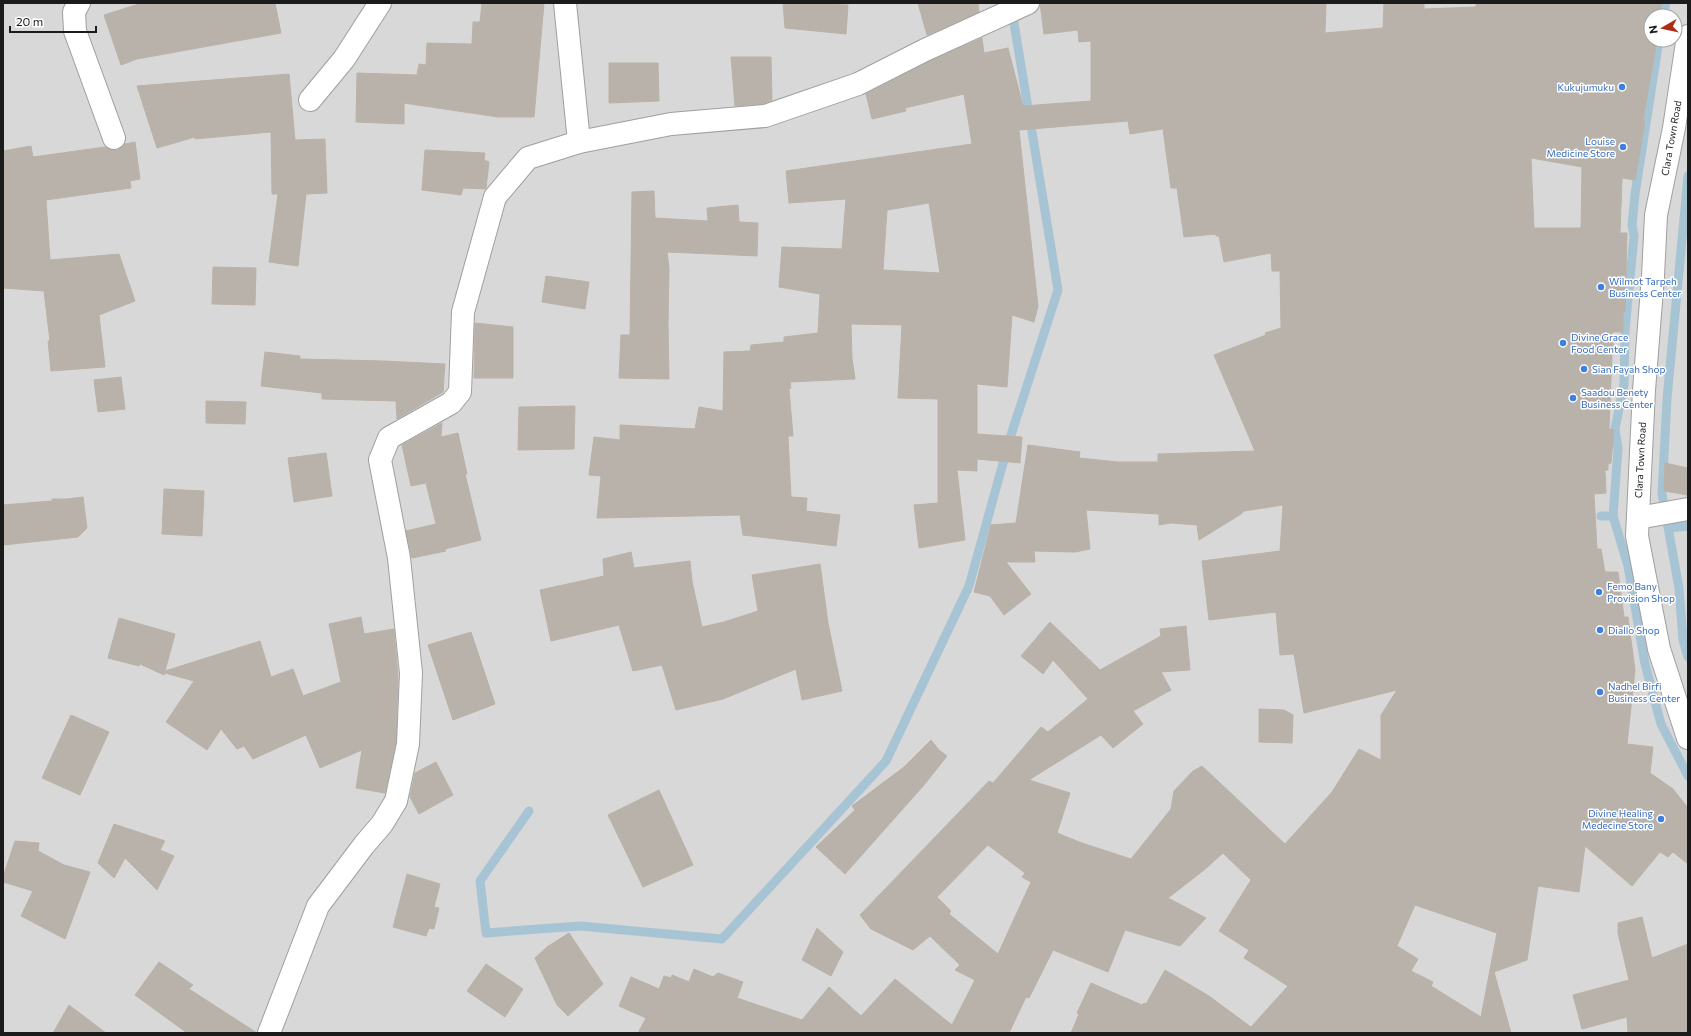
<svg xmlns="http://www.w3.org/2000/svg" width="1691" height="1036" font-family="Commissioner,sans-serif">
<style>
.residential{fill:#d9d8d8;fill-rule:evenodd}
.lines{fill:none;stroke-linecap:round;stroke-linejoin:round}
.stream{stroke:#a7c4d4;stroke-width:9}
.building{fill:#b8b2ab;stroke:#bbb2a6;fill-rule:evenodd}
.minor-casing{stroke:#9f9f9f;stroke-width:24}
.minor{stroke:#fff;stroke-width:22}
.shop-dot{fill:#3f7fe0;stroke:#fff;stroke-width:1.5}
.labels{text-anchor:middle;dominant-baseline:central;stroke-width:3;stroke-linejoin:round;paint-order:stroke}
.shop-label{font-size:10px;fill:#366cbe;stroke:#fff;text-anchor:start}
.street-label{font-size:10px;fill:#1b1b1b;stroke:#fff}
</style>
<rect width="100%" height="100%" fill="#ebeae2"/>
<path class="residential" d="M3,3H1688V1033H3ZM1651,16H1675V40H1651Z"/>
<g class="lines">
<g class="stream">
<polyline points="1663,16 1666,3"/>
<polyline points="1688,176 1667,399 1662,494 1679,588 1683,640 1688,657"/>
<polyline points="1601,516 1613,516 1618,449 1615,429 1624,384 1625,331 1634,236 1632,225 1635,194 1659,40"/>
<polyline points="1613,516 1628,566 1645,664 1661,724 1688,776"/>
<polyline points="1669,528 1688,526"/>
<polyline points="529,811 480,881 486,933 580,926 722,939 886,761 969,586 1010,438 1058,290 1012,11"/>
</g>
</g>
<g class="building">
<polygon points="142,3 275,3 281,33 137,59 121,65 104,15"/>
<polygon points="482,3 544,3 534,117 498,117 404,103 404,124 356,122 357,73 417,75 419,64 426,65 427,43 472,44 473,22 480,22"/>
<polygon points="783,3 848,5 846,34 785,28"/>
<polygon points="918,3 978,3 979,12 927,35"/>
<path d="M1040,3H1326L1325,33L1383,28L1384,3H1424V9L1476,7V3H1662L1658,16H1651V40H1657L1643,120L1645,121L1635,180L1622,178L1620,233H1627L1625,312H1623V332H1612L1614,354H1612L1609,429L1614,430L1611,463L1608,464V470H1605L1606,493L1594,494L1597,549H1601L1605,572H1618L1624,617H1628L1635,670L1627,744L1653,747L1650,773L1673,789L1688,808V864L1673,852L1668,857L1660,852L1632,886L1585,846L1579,892L1538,886L1527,960L1494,972L1511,1033H1071L1079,1014L1077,1013L1091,983L1142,1005L1144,1003L1146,1004L1165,970L1209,996L1251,1027L1288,986L1244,958L1249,950L1219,931L1251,880L1223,853L1204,870L1168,898L1206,918L1180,946L1125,930L1108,972L1053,950L1029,998L1026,997L1009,1033H638L646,1018L619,1006L631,977L659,989L664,976L671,978L672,975L689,982L694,969L713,977L718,973L743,982L737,998L802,1020L829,987L861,1016L895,979L952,1025L975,980L955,970L960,965L930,936L913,950L871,929L860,915L989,781L993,783L1041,727L1048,732L1088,699L1053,660L1043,674L1021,656L1050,622L1100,670L1161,636L1160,629L1186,626L1190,670L1161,672L1171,690L1133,711L1143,724L1113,748L1101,735L1029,780L1070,793L1057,833L1082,843L1131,859L1171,809L1174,791L1193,771L1202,766L1285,844L1332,792L1359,749L1381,760V715L1397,690L1304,713L1294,654L1280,655L1276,612L1209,620L1202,561L1280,551L1283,505L1244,511L1241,514L1199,540L1197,525L1171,523L1159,525V514L1086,510L1090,549L1075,552L1034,551L1035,562H1006L1031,594L1004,615L990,596L974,592L991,525L1016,523L1028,445L1080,452L1079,458L1118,462H1158V454L1255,451L1214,355L1266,335L1265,333L1281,328L1280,271H1272L1271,253L1224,262L1219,236H1216V234L1184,237L1177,188H1171L1163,129L1130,134L1128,121L1019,130L1038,306L1034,322L1012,315L1007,387L977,384V434L1022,437L1020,463L977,459V471L957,470L965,540L919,548L914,505L938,503V399L898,398L902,325L851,324L852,358L855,379L790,382L791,388L789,389L793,436H788L791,497L807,498L806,511L840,515L836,546L743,535L740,515L597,518L601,476L589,475L594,437L620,440V425L695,429L699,407L723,411L724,352L750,351L751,345L784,342V337L818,333L820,294L779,287L782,247L842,249L846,199L789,203L786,171L972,144L964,94L905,108L906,111L872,119L866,94L930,61L982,38L984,53L1008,48L1023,106L1091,101V41L1079,42L1078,30L1044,34ZM1531,158L1582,167L1581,228H1534ZM929,203L940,273L883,270L887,210ZM988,845L1025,873L1022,877L1031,882L998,954L949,914L951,911L937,897ZM1415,905L1497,933L1481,1017L1431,986L1433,982L1411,971L1418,959L1397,946Z"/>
<polygon points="731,57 771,57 772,100 762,104 735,106"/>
<polygon points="609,63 658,63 659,101 609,103"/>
<polygon points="289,74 295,140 325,139 327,193 306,194 298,266 269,262 278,194 272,194 271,132 195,139 195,137 157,148 137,86"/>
<polygon points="135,142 140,179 130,181 131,188 46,200 50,260 119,254 135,301 99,315 105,367 51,371 48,341 50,341 44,291 3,288 3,151 31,146 33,157 105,147 111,150 118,150 125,144"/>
<polygon points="425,150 485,153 484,160 489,162 486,188 485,189 463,188 461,195 422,190"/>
<polygon points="654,191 655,218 708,221 707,208 738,205 739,222 758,223 757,256 667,252 669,268 668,324 669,379 619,378 621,335 630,335 632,192"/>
<polygon points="213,267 256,268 255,305 212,304"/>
<polygon points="546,276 589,282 585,309 542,302"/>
<polygon points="475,323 513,327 513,378 474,378"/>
<polygon points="265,352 300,356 300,359 384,361 445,364 443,392 397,419 396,401 322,399 322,393 261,386"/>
<polygon points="121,377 125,409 98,412 94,380"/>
<polygon points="206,401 246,402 245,424 206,423"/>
<polygon points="575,406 574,449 518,450 519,407"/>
<polygon points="442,423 441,437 458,433 467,474 465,474 481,540 445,549 446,551 412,558 406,531 436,524 426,483 411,486 402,445"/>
<polygon points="326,453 332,496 294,502 288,458"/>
<polygon points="1665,463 1688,468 1688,495 1664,491"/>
<polygon points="164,489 204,491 202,536 162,534"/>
<polygon points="83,497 87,528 78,537 3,545 3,505 52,501 52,499 67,499"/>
<polygon points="631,552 634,568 690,561 692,581 702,627 724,622 758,611 752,575 820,564 828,623 842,691 802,700 796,669 723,699 676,710 662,665 633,671 619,625 551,641 540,590 604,576 603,559"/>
<polygon points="361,617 364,634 394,629 398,678 396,742 385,793 356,788 362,750 320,768 306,735 253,759 244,746 237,749 221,729 207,750 166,722 194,681 165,673 164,675 140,664 139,666 108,658 119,618 175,634 165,671 260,641 271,677 293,669 303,696 341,682 329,624"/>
<polygon points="471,632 495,704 453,720 428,645"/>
<polygon points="1259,709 1284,710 1293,715 1292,743 1259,742"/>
<polygon points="71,715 109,732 80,795 42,778"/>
<polygon points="931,740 939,750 947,756 924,785 845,874 816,847 855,810 852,806 904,767"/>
<polygon points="436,762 453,795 419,814 410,797 415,773"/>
<polygon points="659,790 693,865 643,887 608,815"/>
<polygon points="114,824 165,841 160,850 174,856 157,890 125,858 114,878 98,863"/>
<polygon points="15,841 39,843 38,851 64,865 90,872 65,939 21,916 33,891 3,882 3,877"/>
<polygon points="407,874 440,884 434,907 439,908 434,929 429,928 426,936 393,927"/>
<polygon points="1642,917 1652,958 1688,944 1688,1033 1628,1033 1627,1017 1582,1029 1573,995 1629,980 1618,933 1618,923"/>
<polygon points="817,928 843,952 831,976 802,960"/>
<polygon points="569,933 603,984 568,1016 557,1005 535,958 547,947"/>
<polygon points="159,962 193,985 189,989 257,1033 187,1033 135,995"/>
<polygon points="486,964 523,989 505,1017 467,991"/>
<polygon points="69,1005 106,1033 53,1033"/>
</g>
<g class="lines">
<defs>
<g id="minor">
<polyline points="79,3 74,12 75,31 114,138"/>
<polyline points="565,3 579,142"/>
<polyline points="1688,36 1674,128 1656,215 1653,276 1644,390 1637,536 1659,649 1688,738"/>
<polyline points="310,100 344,59 380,3"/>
<polyline points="1638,518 1688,509"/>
<polyline points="269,1033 318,906 364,845 382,824 396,801 408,744 411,673 399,558 380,460 389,438 451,403 460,392 463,312 495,197 528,158 579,142 671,124 765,116 858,84 925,50 1028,3"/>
</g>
</defs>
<use href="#minor" class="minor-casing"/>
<use href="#minor" class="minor"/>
</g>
<g class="shop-dot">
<circle cx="1622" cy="87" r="4"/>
<circle cx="1623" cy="147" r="4"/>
<circle cx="1601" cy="287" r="4"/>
<circle cx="1563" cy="343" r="4"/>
<circle cx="1584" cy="369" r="4"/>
<circle cx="1573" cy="398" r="4"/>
<circle cx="1599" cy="592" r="4"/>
<circle cx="1600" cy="630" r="4"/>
<circle cx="1600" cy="692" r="4"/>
<circle cx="1661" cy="819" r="4"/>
</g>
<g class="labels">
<g class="shop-label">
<text x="1614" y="87" text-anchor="end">Kukujumuku</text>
<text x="1615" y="141" text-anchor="end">Louise<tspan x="1615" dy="12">Medicine Store</tspan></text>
<text x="1609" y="281">Wilmot Tarpeh<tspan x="1609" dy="12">Business Center</tspan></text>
<text x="1571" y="337">Divine Grace<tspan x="1571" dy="12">Food Center</tspan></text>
<text x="1592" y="369">Sian Fayah Shop</text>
<text x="1581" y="392">Saadou Benety<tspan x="1581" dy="12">Business Center</tspan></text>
<text x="1607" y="586">Femo Bany<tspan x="1607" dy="12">Provision Shop</tspan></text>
<text x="1608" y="630">Diallo Shop</text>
<text x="1608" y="686">Nadhel Birfi<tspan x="1608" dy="12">Business Center</tspan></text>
<text x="1653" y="813" text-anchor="end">Divine Healing<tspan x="1653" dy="12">Medecine Store</tspan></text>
</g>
<g class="street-label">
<text transform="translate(1671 138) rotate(-80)">Clara Town Road</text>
<text transform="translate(1640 460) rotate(-87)">Clara Town Road</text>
</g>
</g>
<rect width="1691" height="1036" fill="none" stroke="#1b1b1b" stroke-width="8"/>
<g transform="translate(1663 28) rotate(261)"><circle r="19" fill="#ffffff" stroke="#a4a4a4"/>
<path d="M0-3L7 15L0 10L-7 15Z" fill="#af2c17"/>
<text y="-6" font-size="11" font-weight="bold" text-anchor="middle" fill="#1b1b1b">N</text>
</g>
<path d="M10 26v6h86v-6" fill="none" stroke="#1b1b1b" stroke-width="2"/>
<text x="16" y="26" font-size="12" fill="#1b1b1b" stroke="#ffffff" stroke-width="3" paint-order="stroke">20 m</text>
</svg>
